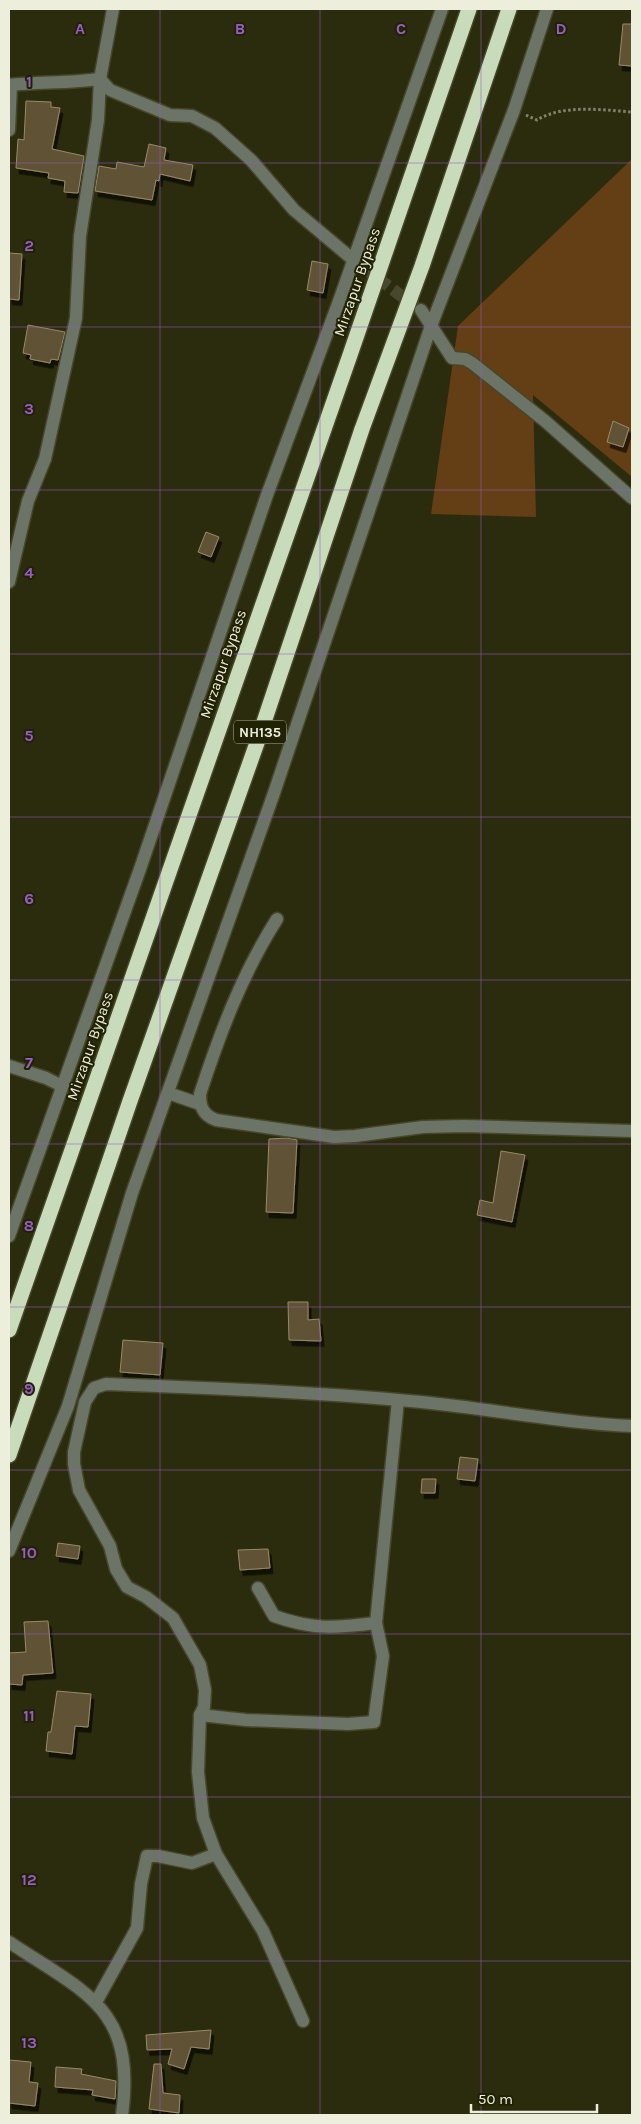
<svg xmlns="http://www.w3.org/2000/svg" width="641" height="2124" font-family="Karla,sans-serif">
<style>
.green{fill:#643e14}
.building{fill:#605335;stroke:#978a6a;filter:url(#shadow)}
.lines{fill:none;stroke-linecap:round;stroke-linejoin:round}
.minor-tunnel{stroke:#48492c;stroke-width:12;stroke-dasharray:12 6;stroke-linecap:butt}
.minor-casing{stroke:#46472a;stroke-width:15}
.highway-casing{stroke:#46472a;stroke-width:18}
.path{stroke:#82846a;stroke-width:3;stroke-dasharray:2.5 2.5;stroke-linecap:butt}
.minor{stroke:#6c7467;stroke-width:12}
.highway{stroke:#c8dcbc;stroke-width:15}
.grid{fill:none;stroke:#985dc6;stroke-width:1;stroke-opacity:0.55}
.labels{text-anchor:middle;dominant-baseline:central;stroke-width:4;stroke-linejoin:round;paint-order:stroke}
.shield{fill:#212204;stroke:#b0b29b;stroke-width:1}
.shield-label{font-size:14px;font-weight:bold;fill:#edefdc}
.street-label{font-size:15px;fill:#edefdc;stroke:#212204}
.grid-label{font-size:16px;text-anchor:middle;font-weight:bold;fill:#985dc6;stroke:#212204;stroke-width:4;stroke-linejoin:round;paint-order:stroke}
</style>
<defs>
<filter id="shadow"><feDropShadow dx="3" dy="5.5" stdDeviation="0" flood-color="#0009"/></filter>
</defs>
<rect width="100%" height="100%" fill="#2b2c0d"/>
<polygon class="green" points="632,159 632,477 533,395 536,517 431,514 458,326"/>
<g class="building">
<polygon points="623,24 632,24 632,66 619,65"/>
<polygon points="26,101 51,102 51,107 60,108 52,149 84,156 78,193 64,192 65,181 48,178 49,173 16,168 18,139 24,140"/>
<polygon points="149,144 166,148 164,160 193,165 190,181 160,174 159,181 156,180 152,200 95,191 99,166 116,169 117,162 144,167"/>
<polygon points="9,253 22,254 19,300 9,299"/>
<polygon points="312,261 328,264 323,293 307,290"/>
<polygon points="28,325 65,332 58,360 51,359 50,363 30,359 31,355 23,353"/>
<polygon points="613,421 629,428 623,447 607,442"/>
<polygon points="206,532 219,537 211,557 198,552"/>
<polygon points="287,1138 297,1140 293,1213 266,1212 269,1139"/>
<polygon points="501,1151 525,1155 512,1222 477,1215 480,1200 493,1203"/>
<polygon points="288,1302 308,1302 308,1320 319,1319 321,1341 289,1340"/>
<polygon points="123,1340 163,1343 160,1375 120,1372"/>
<polygon points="460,1457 478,1459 475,1481 457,1479"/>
<polygon points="422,1479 436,1479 435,1493 421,1493"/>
<polygon points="58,1543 80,1546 78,1559 56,1556"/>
<polygon points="268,1549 270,1568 240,1570 238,1550"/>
<polygon points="48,1621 53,1673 23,1675 22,1685 9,1684 9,1653 26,1652 24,1622"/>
<polygon points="57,1691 91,1694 88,1727 75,1726 72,1754 46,1751 48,1732 51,1732"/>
<polygon points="211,2030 209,2049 191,2047 184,2069 168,2064 172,2049 147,2050 146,2035"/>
<polygon points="9,2060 31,2062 29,2082 38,2083 35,2106 9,2103"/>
<polygon points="154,2064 161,2064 163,2093 180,2095 179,2113 149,2109"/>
<polygon points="56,2067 82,2069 81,2074 116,2081 115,2099 92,2095 93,2090 55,2087"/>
</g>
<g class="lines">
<polyline class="minor-tunnel" points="350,257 416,307"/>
<defs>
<g id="minor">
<path d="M9,85C39,82 70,83 100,79L110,90L170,115L192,116L215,128L251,160L294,210L350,257"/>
<polyline points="9,130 11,85"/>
<polyline points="421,310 452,358 465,359 472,363 545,421 632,498"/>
<polyline points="9,582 28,501 45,459 76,318 80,236 98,120 100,79 113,9"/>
<path d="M277,919C242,974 220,1033 200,1094C200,1107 203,1115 216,1120L334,1137L355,1136L423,1127L464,1126L632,1131"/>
<polyline points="9,1066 46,1078 62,1086"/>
<polyline points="168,1093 200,1104"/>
<polyline points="9,1236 140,869 267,495 339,301 442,9"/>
<polyline points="9,1551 68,1406 132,1193 274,793 431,326 514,110 547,9"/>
<path d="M258,1588L274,1616C313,1630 336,1628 376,1623L398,1400"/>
<polyline points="200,1715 246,1720 348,1724 374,1722 383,1656 376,1623"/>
<path d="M9,1942C87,1994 136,2008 122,2115"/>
<polyline points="96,2002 137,1928 141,1884 147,1856 158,1856 192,1863 216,1854"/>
<path d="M303,2021L263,1931L216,1854L203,1818L198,1772L200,1715L204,1707L205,1690L200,1665L173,1618L146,1597L127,1587L116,1569L110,1546L79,1490L74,1464V1452L85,1402L94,1388L106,1384C211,1388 316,1392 421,1402C492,1409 561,1423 632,1426"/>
</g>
<g id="highway">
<polyline points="9,1330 350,355 469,9"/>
<polyline points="9,1455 130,1101 258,740 362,429 422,266 509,9"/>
</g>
</defs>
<use href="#minor" class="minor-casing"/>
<use href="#highway" class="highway-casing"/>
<path class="path" d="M526,115L537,120C563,104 603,110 632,112"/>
<use href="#minor" class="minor"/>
<use href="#highway" class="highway"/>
</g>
<path class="grid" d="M160,9V2115M320,9V2115M481,9V2115M9,163H632M9,327H632M9,490H632M9,654H632M9,817H632M9,980H632M9,1144H632M9,1307H632M9,1470H632M9,1634H632M9,1797H632M9,1961H632"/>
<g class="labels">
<rect class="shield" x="234" y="720.5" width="52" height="23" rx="4"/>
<g class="shield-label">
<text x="260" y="732">NH135</text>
</g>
<g class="street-label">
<text transform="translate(357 282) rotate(-71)">Mirzapur Bypass</text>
<text transform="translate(223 664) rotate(-71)">Mirzapur Bypass</text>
<text transform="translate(90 1046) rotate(-71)">Mirzapur Bypass</text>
</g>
</g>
<g class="grid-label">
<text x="80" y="34">A</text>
<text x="240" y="34">B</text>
<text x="401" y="34">C</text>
<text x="561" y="34">D</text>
<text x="29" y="87">1</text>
<text x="29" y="251">2</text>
<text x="29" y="414">3</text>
<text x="29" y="578">4</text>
<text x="29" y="741">5</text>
<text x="29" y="904">6</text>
<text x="29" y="1068">7</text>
<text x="29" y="1231">8</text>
<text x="29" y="1394">9</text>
<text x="29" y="1558">10</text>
<text x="29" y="1721">11</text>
<text x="29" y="1885">12</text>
<text x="29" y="2048">13</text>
</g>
<rect width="641" height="2124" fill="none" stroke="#edefdc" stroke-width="20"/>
<path d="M471 2104v8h126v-8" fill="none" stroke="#edefdc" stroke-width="2.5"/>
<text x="478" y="2104" font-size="15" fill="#edefdc" stroke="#212204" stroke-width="4" paint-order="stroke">50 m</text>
</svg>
